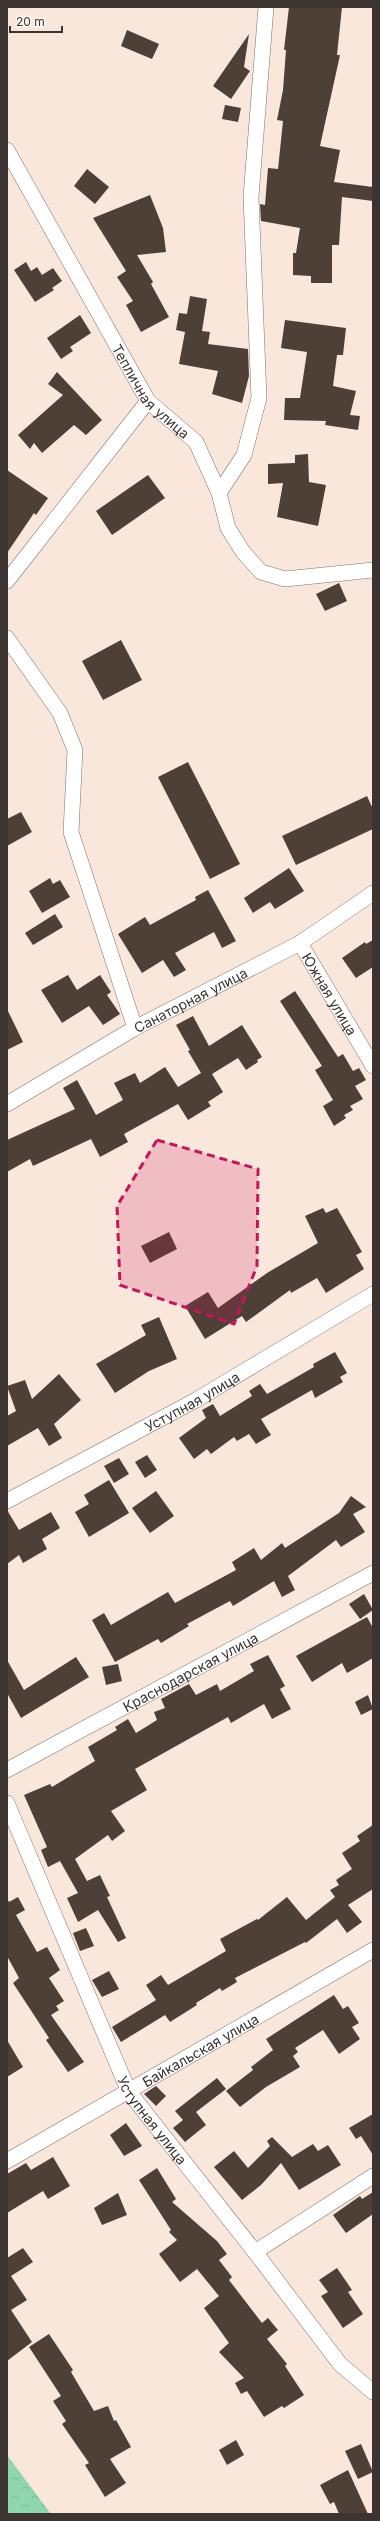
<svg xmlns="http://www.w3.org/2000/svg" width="380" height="2521" font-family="Inter,sans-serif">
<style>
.forest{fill:url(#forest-crowns)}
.building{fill:#4f4037}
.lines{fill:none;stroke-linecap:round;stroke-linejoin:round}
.minor-casing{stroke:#827267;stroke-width:16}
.minor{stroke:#fff;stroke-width:15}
.marked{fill:#c2185b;fill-opacity:0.2;stroke:#c2185b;stroke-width:3;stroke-dasharray:8 5;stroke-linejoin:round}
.labels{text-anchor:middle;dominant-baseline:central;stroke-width:4;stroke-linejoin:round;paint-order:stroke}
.street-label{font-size:14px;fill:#3b3430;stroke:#fff7f2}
</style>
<defs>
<pattern id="forest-crowns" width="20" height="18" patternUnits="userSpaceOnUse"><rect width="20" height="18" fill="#8fd6ae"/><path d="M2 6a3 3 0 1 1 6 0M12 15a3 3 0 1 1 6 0" fill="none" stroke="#7cb896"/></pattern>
</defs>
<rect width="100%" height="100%" fill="#fae7dc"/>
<polygon class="forest" points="7,2455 51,2514 7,2514"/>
<g class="building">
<polygon points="289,7 342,7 337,55 340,55 320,146 340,150 334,182 373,187 373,201 342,197 339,245 332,245 332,283 311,283 311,276 293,275 293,253 296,253 300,228 261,221 260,204 265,205 268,168 278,169 283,121 277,120 283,90 286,50 284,50"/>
<polygon points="127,30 159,44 152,59 121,46"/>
<polygon points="249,34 244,67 250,71 231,99 213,86"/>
<polygon points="225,105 241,108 238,122 222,119"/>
<polygon points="87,169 109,187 95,204 74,186"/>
<polygon points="150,195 163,228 166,252 137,255 153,282 151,284 169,317 141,332 126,305 133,301 117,277 126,271 93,218"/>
<polygon points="26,262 31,271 37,267 42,275 53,268 62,281 52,288 54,290 35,302 14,270"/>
<polygon points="190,296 207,299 202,331 210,332 208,344 248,349 249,376 242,403 212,394 218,371 179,364 185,332 176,330 179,313 187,314"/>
<polygon points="80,315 91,333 70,347 73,351 61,359 47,338"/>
<polygon points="285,320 346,328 343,355 337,355 333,386 356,391 350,415 360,416 358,430 325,425 326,421 284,420 285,398 300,398 307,352 281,348"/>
<polygon points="57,372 102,420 86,435 74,425 42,453 34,443 30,449 18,435 63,395 48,384"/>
<polygon points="308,454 309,482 326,485 318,526 277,517 283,483 268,484 268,464 295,463 295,455"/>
<polygon points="7,470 48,498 36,515 34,513 7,553"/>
<polygon points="148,475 165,498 112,535 96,511"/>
<polygon points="339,583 347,601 325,611 316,594"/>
<polygon points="121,640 142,680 103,700 82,661"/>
<polygon points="188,762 240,864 210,879 158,777"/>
<polygon points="367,796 373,809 373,829 296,865 282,836"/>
<polygon points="21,812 32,832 7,846 7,819"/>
<polygon points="289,868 304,891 275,909 270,902 253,913 244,898"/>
<polygon points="50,878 53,884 60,880 70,897 42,913 29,891"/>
<polygon points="208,890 236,941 222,948 214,932 175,953 186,970 174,977 163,960 142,973 118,934 145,917 150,925 196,900 195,897"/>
<polygon points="55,914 63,927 33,945 25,933"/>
<polygon points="373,940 373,967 356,978 342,958 365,942 366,944"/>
<polygon points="68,975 77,990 100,975 111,992 107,995 120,1014 103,1025 89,1006 62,1023 41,990"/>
<polygon points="295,991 338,1057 343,1054 353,1071 359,1068 366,1080 355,1086 363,1099 350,1106 353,1110 344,1115 346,1118 334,1126 323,1106 333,1100 315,1070 322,1066 280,1001"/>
<polygon points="7,1009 23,1042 7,1050"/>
<polygon points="193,1016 209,1046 242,1025 262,1057 257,1060 258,1062 246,1070 238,1058 212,1074 223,1092 208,1102 211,1106 188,1120 178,1104 124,1134 128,1142 100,1157 91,1139 33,1166 30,1159 7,1172 7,1140 75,1109 63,1088 77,1080 96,1115 123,1100 114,1083 135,1073 140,1083 165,1067 178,1087 201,1073 188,1051 190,1050 176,1025"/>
<polygon points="323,1208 326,1213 337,1208 362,1252 356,1255 364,1269 326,1293 317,1278 291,1293 290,1290 246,1322 242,1316 205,1339 185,1306 208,1292 218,1308 267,1273 318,1243 305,1216"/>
<polygon points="169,1232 177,1249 150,1263 141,1246"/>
<polygon points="159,1317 177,1359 149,1371 115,1393 96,1364 146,1335 141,1325"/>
<polygon points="335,1352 347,1373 340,1377 343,1382 315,1398 312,1390 261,1419 271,1435 256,1444 249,1434 237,1441 234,1437 211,1454 207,1449 194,1459 179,1438 206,1418 202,1410 213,1404 220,1416 252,1396 249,1391 260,1384 267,1394 314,1367 313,1364"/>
<polygon points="59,1374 81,1400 54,1424 62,1438 49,1446 38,1428 7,1446 7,1416 16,1411 7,1386 25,1380 32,1399"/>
<polygon points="147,1455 157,1470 145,1478 135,1462"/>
<polygon points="119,1458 129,1474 114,1483 104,1466"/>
<polygon points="109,1480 129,1513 89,1537 75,1512 89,1504 84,1495"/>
<polygon points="156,1491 174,1516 150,1533 132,1508"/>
<polygon points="351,1496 366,1507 353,1514 365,1532 341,1547 336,1540 288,1576 295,1590 282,1597 274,1581 233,1606 230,1601 187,1624 189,1626 161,1643 158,1639 115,1662 92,1620 104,1613 111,1625 168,1592 175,1603 236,1570 232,1562 254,1548 261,1560 282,1543 285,1548 339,1513"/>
<polygon points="7,1510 19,1530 51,1512 60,1528 42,1539 47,1549 23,1563 19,1555 7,1564"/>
<polygon points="364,1594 373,1610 360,1619 349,1604"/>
<polygon points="367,1617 373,1628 373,1658 347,1673 342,1663 312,1682 296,1656"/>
<polygon points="268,1655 285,1686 280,1689 291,1709 272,1719 264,1704 231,1723 228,1717 135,1769 147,1790 111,1811 125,1831 112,1841 108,1835 75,1859 87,1881 100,1875 110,1896 107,1897 126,1938 118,1942 98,1910 78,1922 67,1898 78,1893 60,1861 48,1867 41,1850 47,1847 24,1795 50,1784 52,1787 95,1761 88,1747 117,1730 115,1727 128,1719 136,1733 157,1720 154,1712 165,1708 161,1699 189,1684 196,1695 217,1684 220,1691 254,1671 250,1664"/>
<polygon points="76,1657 89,1677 21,1718 7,1693 7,1660 24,1690"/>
<polygon points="118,1664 122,1681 106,1685 102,1667"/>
<polygon points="368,1695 373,1709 361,1715 355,1702"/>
<polygon points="373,1825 373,1889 348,1905 362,1922 347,1933 337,1919 306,1943 305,1942 235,1978 237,1982 222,1991 220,1988 196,2003 197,2005 170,2022 165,2015 121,2042 112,2027 156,2000 146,1985 161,1975 168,1985 226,1951 220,1939 257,1919 258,1920 287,1897 306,1920 335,1897 330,1890 339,1885 336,1880 352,1869 342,1853 360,1841 357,1836"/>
<polygon points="18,1897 25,1910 16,1915 37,1952 47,1947 60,1970 49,1978 64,2001 56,2006 59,2010 51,2015 84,2062 68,2072 46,2040 49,2038 13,1983 19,1978 7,1956 7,1898 9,1902"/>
<polygon points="86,1928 94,1946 80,1951 73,1933"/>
<polygon points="109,1971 119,1989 102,1997 92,1980"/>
<polygon points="334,1995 343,2009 348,2006 359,2023 352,2027 360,2039 339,2054 323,2030 295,2048 298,2052 293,2056 300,2067 266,2087 240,2107 226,2091 253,2070 251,2067 273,2050 266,2039"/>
<polygon points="7,2040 23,2067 7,2077"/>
<polygon points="217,2078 226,2089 196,2112 206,2125 185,2142 173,2128 183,2120 175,2111"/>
<polygon points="156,2086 166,2096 156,2106 144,2094"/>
<polygon points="373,2114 373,2155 361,2136 356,2139 349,2128"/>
<polygon points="126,2123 142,2146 124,2156 110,2135"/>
<polygon points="272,2137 292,2157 313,2144 318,2151 328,2145 341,2165 299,2190 281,2163 261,2185 242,2200 214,2167 234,2151 248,2168 270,2146 267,2141"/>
<polygon points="53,2157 70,2186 48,2199 43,2191 7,2213 7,2174 26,2163 31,2170"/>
<polygon points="157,2168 176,2199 172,2202 217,2241 227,2254 219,2260 232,2277 229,2280 262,2323 268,2318 278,2330 267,2339 287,2364 285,2366 304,2395 284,2408 282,2406 264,2417 247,2391 241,2394 235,2383 244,2378 219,2352 229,2343 204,2308 219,2296 197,2269 180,2282 159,2254 177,2240 169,2232 171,2230 139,2180"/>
<polygon points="373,2192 373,2214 346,2233 333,2215 360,2196 362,2199"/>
<polygon points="118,2193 127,2215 102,2225 94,2208"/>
<polygon points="23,2248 33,2262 11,2276 27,2300 11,2310 32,2342 7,2361 7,2258"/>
<polygon points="337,2268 352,2290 348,2292 363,2314 343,2328 321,2296 328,2292 319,2280"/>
<polygon points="49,2334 73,2370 71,2372 94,2411 108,2406 114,2421 116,2420 131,2447 110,2459 126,2483 105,2497 85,2465 89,2463 62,2424 66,2421 53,2401 61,2396 29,2347"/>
<polygon points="236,2440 244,2455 227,2465 219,2450"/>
<polygon points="361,2444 373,2472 358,2479 345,2451"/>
<polygon points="348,2470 368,2514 339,2514 334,2502 330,2504 320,2485"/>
</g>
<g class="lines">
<defs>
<g id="minor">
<path id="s1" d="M7,150L148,401L196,442L219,493L228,528L243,552L261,572L285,579L373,570"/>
<polyline points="219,493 244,455 259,398 251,197 266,7"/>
<polyline points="7,581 148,401"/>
<polyline points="7,638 60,713 75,750 71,832 135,1028"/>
<path id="s2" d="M300,943L373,1066"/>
<path id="s3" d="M7,1104L135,1028L300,943L373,893"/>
<path id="s4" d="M7,1501L196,1400L373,1294"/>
<path id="s5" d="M7,1770L373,1573"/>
<path id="s6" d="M7,1803L129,2092L255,2252L340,2364L373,2392"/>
<path id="s7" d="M7,2161L373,1950"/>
<polyline points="255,2252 373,2176"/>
</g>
</defs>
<use href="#minor" class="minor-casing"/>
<use href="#minor" class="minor"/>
</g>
<path class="marked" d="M157,1140L258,1169L257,1266L234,1324L120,1285L117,1206Z"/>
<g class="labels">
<g class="street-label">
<text stroke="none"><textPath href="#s1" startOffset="282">Тепличная улица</textPath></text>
<text stroke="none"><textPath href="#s2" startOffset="59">Южная улица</textPath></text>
<text stroke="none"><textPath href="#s3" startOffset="211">Санаторная улица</textPath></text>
<text stroke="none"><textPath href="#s4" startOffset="210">Уступная улица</textPath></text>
<text stroke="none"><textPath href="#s5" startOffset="208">Краснодарская улица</textPath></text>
<text stroke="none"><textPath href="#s7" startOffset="223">Байкальская улица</textPath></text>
<text stroke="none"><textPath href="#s6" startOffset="350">Уступная улица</textPath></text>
</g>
</g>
<rect width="380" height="2521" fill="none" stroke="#3b3430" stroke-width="16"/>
<path d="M10 26v6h52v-6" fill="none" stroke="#3b3430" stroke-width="2"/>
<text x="16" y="26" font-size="12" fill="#3b3430" stroke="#fff7f2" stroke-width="3" paint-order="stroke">20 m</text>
</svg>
